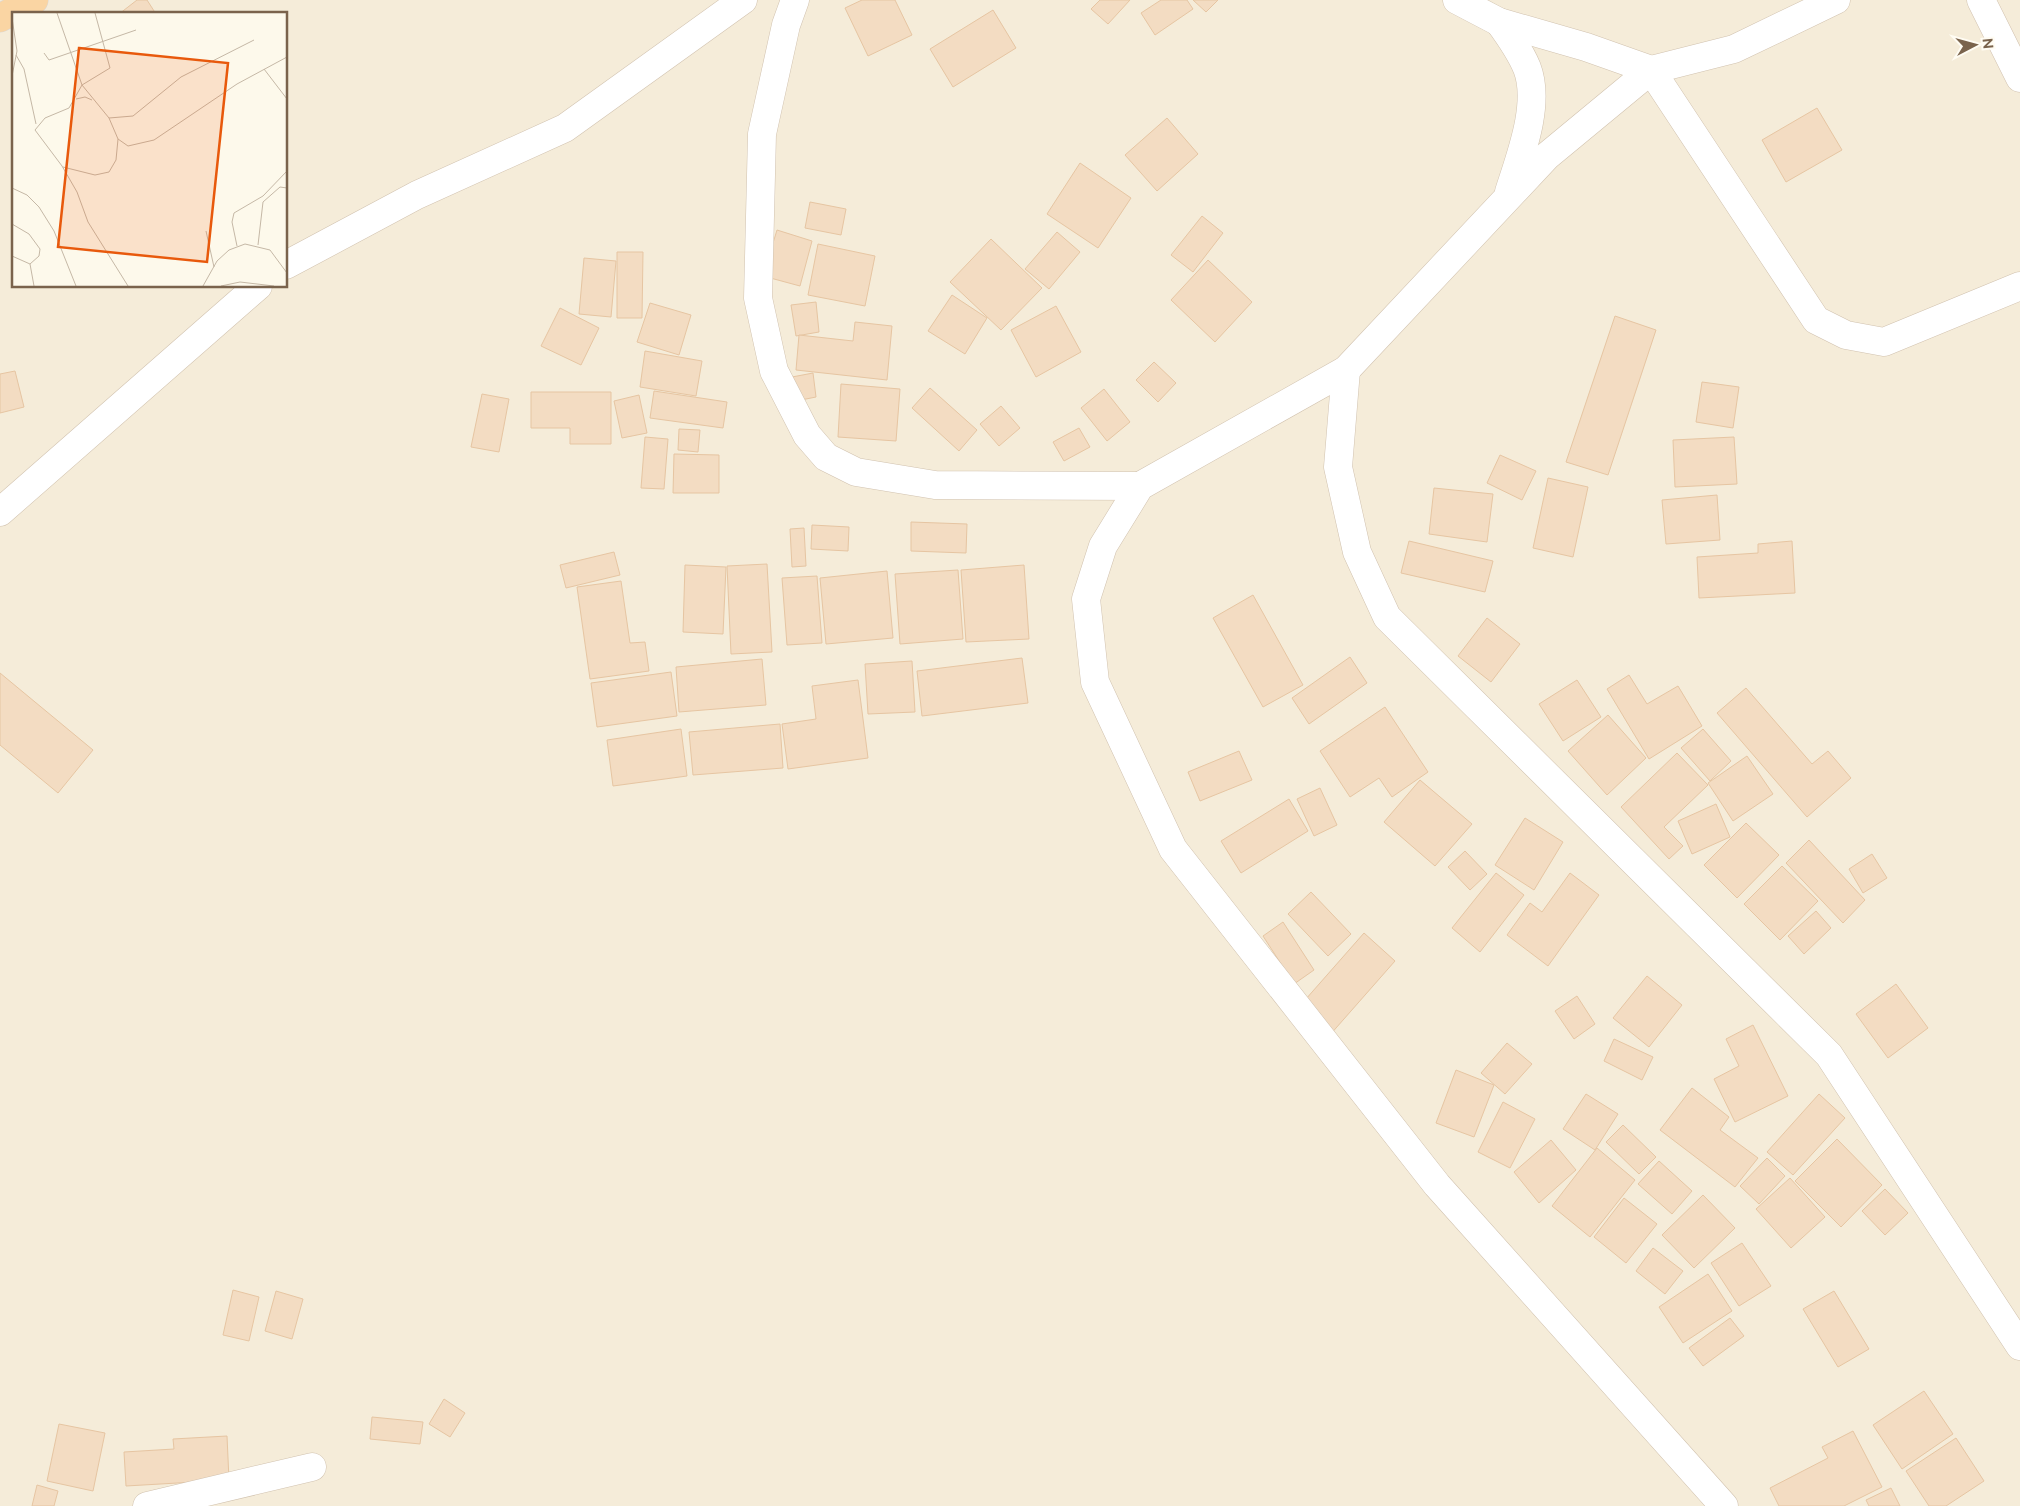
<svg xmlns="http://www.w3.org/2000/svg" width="2020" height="1506" font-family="Raleway,sans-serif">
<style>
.residential{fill:#f5ecd9;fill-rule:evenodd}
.building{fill:#f3dcc2;stroke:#e6c5a2}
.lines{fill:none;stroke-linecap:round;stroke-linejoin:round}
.minor-casing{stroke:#d1c2af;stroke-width:29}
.trunk-casing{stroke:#dcd6d0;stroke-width:29}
.minor{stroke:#fff;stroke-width:28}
.trunk{stroke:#fad5a3;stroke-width:28}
.inset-road{fill:none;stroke:#c5b8a6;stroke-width:1}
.view{fill:#e8590c;fill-opacity:0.15;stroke:#e8590c;stroke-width:2.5}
.inset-edge{fill:none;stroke:#7a634c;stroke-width:2.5}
</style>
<rect width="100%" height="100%" fill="#fdf9eb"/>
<path class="residential" d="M0,0H2020V1506H0ZM14,14H286V286H14Z"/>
<g class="building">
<polygon points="137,0 147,0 156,14 119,14"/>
<polygon points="862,0 895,0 912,35 868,56 845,8"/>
<polygon points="1100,0 1130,0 1108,24 1091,9"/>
<polygon points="1161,0 1187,0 1193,9 1155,35 1141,13"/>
<polygon points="1193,0 1218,0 1206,12"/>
<polygon points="993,10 1016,48 953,87 930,49"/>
<polygon points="1817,108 1842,150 1786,182 1762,140"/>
<polygon points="1167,118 1198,154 1157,191 1125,155"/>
<polygon points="1080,163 1131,198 1098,248 1047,214"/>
<polygon points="810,202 846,209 841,235 805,228"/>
<polygon points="1202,216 1223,233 1193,272 1171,255"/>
<polygon points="777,230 812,241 800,286 763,276"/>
<polygon points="1057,232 1080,252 1049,289 1025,269"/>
<polygon points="991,239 1042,288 1001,330 950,282"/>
<polygon points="818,244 875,256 865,306 808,295"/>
<polygon points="617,252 643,252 642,318 617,318"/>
<polygon points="584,258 616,261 611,317 579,314"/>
<polygon points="1208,260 1252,302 1215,342 1171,300"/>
<polygon points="952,295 987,318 965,354 928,331"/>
<polygon points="816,302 819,332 796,336 791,305"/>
<polygon points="650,303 691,315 679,355 637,342"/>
<polygon points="1056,306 1081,352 1036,377 1011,330"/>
<polygon points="560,308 599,328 581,365 541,346"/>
<polygon points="1615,316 1656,330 1608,475 1566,462"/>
<polygon points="855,322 892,326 887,380 796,370 799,335 853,341"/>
<polygon points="645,351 702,361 696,396 640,387"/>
<polygon points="1154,362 1176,383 1158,402 1136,380"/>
<polygon points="15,371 24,407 0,413 0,374"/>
<polygon points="813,373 816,397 796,401 792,377"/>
<polygon points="1702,382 1739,387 1733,428 1696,422"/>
<polygon points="841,384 900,389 896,441 838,437"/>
<polygon points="930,388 977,430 959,451 912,408"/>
<polygon points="1104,389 1130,422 1107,441 1081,408"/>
<polygon points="654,391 727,402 723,428 650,418"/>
<polygon points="531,392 611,392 611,444 570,444 570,428 531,428"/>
<polygon points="482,394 509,399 499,452 471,447"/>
<polygon points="639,395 647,433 622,438 614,401"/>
<polygon points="1001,406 1020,428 999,446 980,424"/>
<polygon points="1079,428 1090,447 1064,461 1053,442"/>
<polygon points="679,429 700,430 698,452 678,450"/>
<polygon points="645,437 668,439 664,489 641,488"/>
<polygon points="1734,437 1737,484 1675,487 1673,440"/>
<polygon points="674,454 719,455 719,493 673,493"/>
<polygon points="1500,455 1536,471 1522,500 1487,483"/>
<polygon points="1548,478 1588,487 1573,557 1533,548"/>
<polygon points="1434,488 1493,494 1487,542 1429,534"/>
<polygon points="1717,495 1720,540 1666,544 1662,500"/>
<polygon points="911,522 967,524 966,553 911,551"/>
<polygon points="812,525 849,527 848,551 811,549"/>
<polygon points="804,528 806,566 792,567 790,529"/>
<polygon points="1409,541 1493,561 1485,592 1401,573"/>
<polygon points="1792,541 1795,593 1699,598 1697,557 1758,553 1758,544"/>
<polygon points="614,552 620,575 566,588 560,565"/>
<polygon points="767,564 772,652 731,654 727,566"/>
<polygon points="685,565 726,567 723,634 683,632"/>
<polygon points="1024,565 1029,639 966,642 961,570"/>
<polygon points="958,570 963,639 900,644 895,574"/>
<polygon points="887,571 893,638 826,644 820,578"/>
<polygon points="817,576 822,643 787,645 782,578"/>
<polygon points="621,581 630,643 645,642 649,671 590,679 577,587"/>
<polygon points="1253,595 1303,685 1263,707 1213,618"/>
<polygon points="1487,618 1520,644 1491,682 1458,656"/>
<polygon points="1350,657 1367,683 1309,724 1292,698"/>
<polygon points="1022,658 1028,703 922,716 917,671"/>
<polygon points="762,659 766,705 679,712 676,667"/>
<polygon points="912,661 915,712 868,714 865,664"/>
<polygon points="671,672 677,716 597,727 591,683"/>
<polygon points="0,673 93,750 58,793 0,745"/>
<polygon points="1629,675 1647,704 1678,686 1702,726 1649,759 1607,689"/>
<polygon points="858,680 868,758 788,769 782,724 816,719 812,686"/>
<polygon points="1577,680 1601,717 1563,741 1539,704"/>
<polygon points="1746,688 1812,764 1828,751 1851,778 1807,817 1717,713"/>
<polygon points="1385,707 1428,772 1392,797 1379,778 1350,797 1320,751"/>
<polygon points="1608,715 1646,758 1607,795 1568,751"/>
<polygon points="780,724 783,768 693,775 689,732"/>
<polygon points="681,729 687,776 613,786 607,740"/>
<polygon points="1703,729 1731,761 1710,781 1681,748"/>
<polygon points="1239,751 1252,780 1200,801 1188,772"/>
<polygon points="1677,753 1708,785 1664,827 1683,846 1669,859 1621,807"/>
<polygon points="1747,756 1773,794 1733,821 1708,783"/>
<polygon points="1420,780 1472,824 1435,866 1384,822"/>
<polygon points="1320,788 1337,825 1314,836 1297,799"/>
<polygon points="1289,799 1308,831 1241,873 1221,841"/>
<polygon points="1716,804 1730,837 1692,854 1678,821"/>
<polygon points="1525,818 1563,842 1534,890 1495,865"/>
<polygon points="1746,823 1779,855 1737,898 1704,865"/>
<polygon points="1809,840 1865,900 1843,923 1786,863"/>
<polygon points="1465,851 1487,874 1470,890 1448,867"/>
<polygon points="1872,854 1887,878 1863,893 1849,869"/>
<polygon points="1782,866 1818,901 1780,940 1744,904"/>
<polygon points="1496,873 1524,895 1480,952 1452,928"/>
<polygon points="1570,873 1599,895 1548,966 1507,935 1530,903 1542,912"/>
<polygon points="1311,892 1351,934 1328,956 1288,914"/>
<polygon points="1816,911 1831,928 1804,954 1788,936"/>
<polygon points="1283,922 1314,970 1294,984 1263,936"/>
<polygon points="1364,933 1395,961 1329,1036 1298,1008"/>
<polygon points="1647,976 1682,1005 1649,1047 1613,1018"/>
<polygon points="1896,984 1928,1028 1888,1058 1856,1014"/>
<polygon points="1577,996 1595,1024 1574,1039 1555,1011"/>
<polygon points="1753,1025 1788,1096 1735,1122 1714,1079 1739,1066 1726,1039"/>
<polygon points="1614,1039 1653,1057 1642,1080 1604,1061"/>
<polygon points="1507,1043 1532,1064 1505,1094 1481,1073"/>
<polygon points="1456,1070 1494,1085 1474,1137 1436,1123"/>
<polygon points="1692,1088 1729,1117 1720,1130 1758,1158 1735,1187 1660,1130"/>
<polygon points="1586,1094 1618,1114 1595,1150 1563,1129"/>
<polygon points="1819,1094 1845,1118 1793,1175 1767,1152"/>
<polygon points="1503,1102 1535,1119 1510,1168 1478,1152"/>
<polygon points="1623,1125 1656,1157 1639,1174 1606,1142"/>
<polygon points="1837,1139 1882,1185 1841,1227 1795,1181"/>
<polygon points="1551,1140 1576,1170 1539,1203 1514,1172"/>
<polygon points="1597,1148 1635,1180 1590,1237 1552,1206"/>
<polygon points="1767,1158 1785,1176 1759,1204 1740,1186"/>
<polygon points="1659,1161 1692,1191 1672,1214 1638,1184"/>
<polygon points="1790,1178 1825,1217 1791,1248 1756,1209"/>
<polygon points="1885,1189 1908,1213 1885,1235 1862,1211"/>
<polygon points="1703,1195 1735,1228 1694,1268 1662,1235"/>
<polygon points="1624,1198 1657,1224 1626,1263 1594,1237"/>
<polygon points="1742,1243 1771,1286 1739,1306 1711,1263"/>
<polygon points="1653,1248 1683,1271 1665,1294 1636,1271"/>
<polygon points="1708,1274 1732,1311 1683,1343 1659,1307"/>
<polygon points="233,1290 259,1297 249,1341 223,1335"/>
<polygon points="276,1291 303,1299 292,1339 265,1331"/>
<polygon points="1834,1291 1869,1349 1838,1367 1803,1309"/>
<polygon points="1730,1318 1744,1336 1703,1366 1689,1348"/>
<polygon points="1924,1391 1953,1434 1902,1469 1873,1425"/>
<polygon points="444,1399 465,1413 450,1437 429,1424"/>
<polygon points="372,1417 423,1422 420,1444 370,1439"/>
<polygon points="59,1424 105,1433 93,1491 47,1481"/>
<polygon points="1853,1431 1882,1487 1844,1506 1779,1506 1770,1488 1828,1458 1822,1447"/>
<polygon points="227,1436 229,1480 126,1486 124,1452 174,1449 173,1439"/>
<polygon points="1956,1438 1984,1481 1946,1506 1929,1506 1906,1471"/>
<polygon points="37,1485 58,1491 54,1506 32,1506"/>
<polygon points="1891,1488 1900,1506 1869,1506 1866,1500"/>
</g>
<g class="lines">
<defs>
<g id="minor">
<polyline points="795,0 786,25 762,134 758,298 774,371 807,435 826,457 856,472 935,485 1140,486"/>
<polyline points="1457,0 1499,22 1586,47 1651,70 1816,320 1846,335 1884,342 2020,286"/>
<polyline points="1981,0 2020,78"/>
<path d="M1499,22C1510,37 1520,51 1527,68C1541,104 1520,157 1509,192"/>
<polyline points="286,265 417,195 565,128 743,0"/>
<polyline points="1346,370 1338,467 1357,552 1387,617 1829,1055 2020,1346"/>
<polyline points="0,512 258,286"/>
<polyline points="147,1506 312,1467"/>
<polyline points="1724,1506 1437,1185 1173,849 1095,682 1086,599 1103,546 1140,486 1346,370 1547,156 1651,70 1734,49 1836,0"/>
</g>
<polyline id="trunk" points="0,18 34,0"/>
</defs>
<use href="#minor" class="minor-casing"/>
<use href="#trunk" class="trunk-casing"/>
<use href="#minor" class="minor"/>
<use href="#trunk" class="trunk"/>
</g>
<g transform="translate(12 12)">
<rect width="275" height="275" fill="#fdf9eb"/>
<path class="inset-road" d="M45,1L70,73L97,106L106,127L116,134L142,128L225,72L275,45M83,1L98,56L70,73L57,96L33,106L23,118L50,154L65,180L76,210L116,274M0,6L5,39L0,64M32,41L37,48L124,18M4,43L12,57L24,112M252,57L275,87M64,87L73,85L80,88M97,106L121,104L169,65L242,28M51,155L83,163L97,160L104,148L106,127M0,176L15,183L27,195L42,219L64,274M0,212L17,222L28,237L27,244L18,252M194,219L202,255M246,233L251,190L268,175L275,176M225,234L220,210L222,201L251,184L275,159M0,244L18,252L22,274M191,274L205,249L217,238L233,232L258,238L275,261M209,274L228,270L262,274"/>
<path class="view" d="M67,36L216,51L195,250L46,235Z"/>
<rect width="275" height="275" class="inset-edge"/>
</g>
<g transform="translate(1975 45) rotate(84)" stroke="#fffcf3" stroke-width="4" paint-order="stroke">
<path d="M0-4L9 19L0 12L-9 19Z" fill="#7a634c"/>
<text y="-8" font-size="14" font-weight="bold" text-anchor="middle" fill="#7a634c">N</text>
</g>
</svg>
